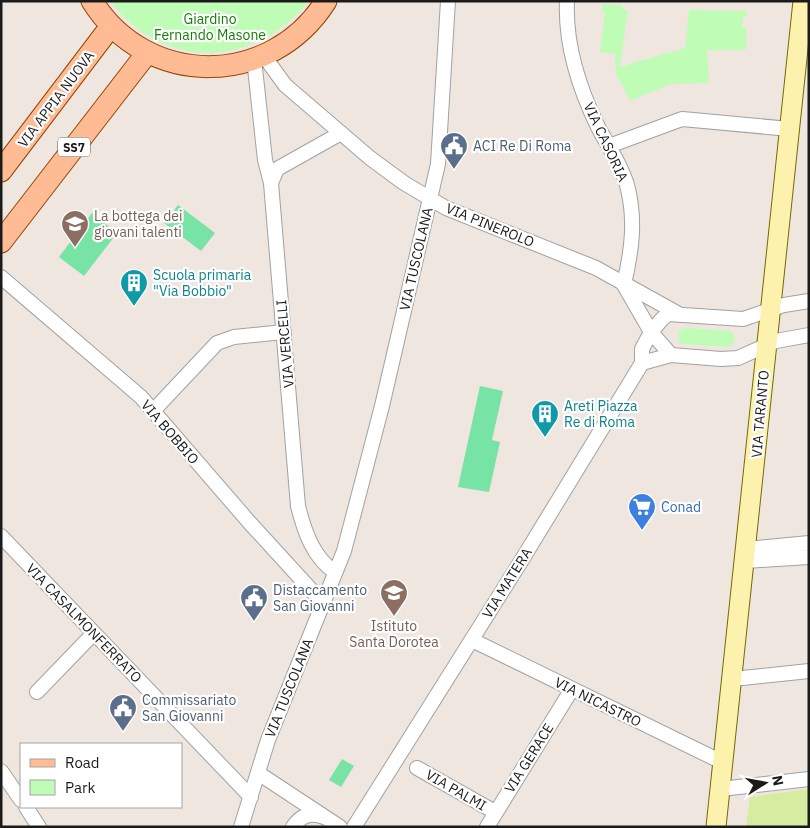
<svg xmlns="http://www.w3.org/2000/svg" width="810" height="828" font-family="'IBM Plex Sans',sans-serif">
<style>
.grass{fill:#d5eca1}
.park{fill:#bffdb7}
.pitch{fill:#77e3a4}
.lines{fill:none;stroke-linecap:round;stroke-linejoin:round}
.minor-casing{stroke:#a2a2a2;stroke-width:16}
.secondary-casing{stroke:#746a00;stroke-width:21}
.primary-casing{stroke:#924500;stroke-width:23}
.minor{stroke:#fff;stroke-width:14}
.secondary{stroke:#fdf2ad;stroke-width:19}
.primary{stroke:#ffbb93;stroke-width:21}
.labels{text-anchor:middle;dominant-baseline:central;stroke-width:4.5;stroke-linejoin:round;paint-order:stroke}
.shield{fill:#fff;stroke:#5f5f5f;stroke-width:1}
.shield-label{font-size:12px;font-weight:bold;fill:#1b1b1b}
.park-label{font-size:14px;fill:#127e04;stroke:#fff}
.street-label{font-size:14px;fill:#1b1b1b;stroke:#fff}
.service-label{font-size:14px;fill:#4e5e75;stroke:#fff;text-anchor:start}
.education-label{font-size:14px;fill:#785e54;stroke:#fff;text-anchor:start}
.culture-label{font-size:14px;fill:#0d838f;stroke:#fff;text-anchor:start}
.shop-label{font-size:14px;fill:#366cbe;stroke:#fff;text-anchor:start}
</style>
<rect width="100%" height="100%" fill="#eee6df"/>
<polygon class="grass" points="809,789 809,827 746,827 750,797"/>
<g class="park">
<path d="M110,1H309C255,68 164,72 110,1Z"/>
<polygon points="603,4 621,5 625,10 628,10 620,67 685,48 689,10 747,11 746,17 743,16 742,27 746,28 746,50 707,50 709,83 670,84 630,101 618,77 616,77 615,54 600,52 605,11 601,10"/>
<polygon points="685,328 729,331 733,333 735,339 733,344 728,347 684,344 679,342 678,335 680,330"/>
</g>
<g class="pitch">
<polygon points="178,205 215,233 201,251 164,223"/>
<polygon points="92,213 117,233 84,276 59,257"/>
<polygon points="480,386 503,391 492,440 500,442 489,492 458,487"/>
<polygon points="342,759 354,766 341,787 329,780"/>
</g>
<g class="lines">
<defs>
<g id="minor">
<path d="M567,1C565,45 579,88 598,127C608,146 621,164 627,185C636,219 632,250 624,284"/>
<polyline points="264,56 285,85 370,158 404,183 446,208 596,268 677,313"/>
<path d="M254,59L265,160L271,183L298,506C304,530 313,558 335,572"/>
<polyline points="609,146 682,119 790,129"/>
<polyline points="271,183 277,169 341,133"/>
<polyline points="1,277 141,397 249,522 323,603"/>
<polyline points="624,285 651,332 642,349 642,363"/>
<polyline points="671,355 651,332 662,319 668,314 743,319 784,305 809,301"/>
<polyline points="153,411 217,343 234,337 284,332"/>
<polyline points="1,536 251,797"/>
<polyline points="747,549 809,543"/>
<polyline points="746,561 809,557"/>
<polyline points="472,640 724,763"/>
<polyline points="733,679 809,671"/>
<polyline points="37,692 94,633"/>
<polyline points="417,768 495,812"/>
<polyline points="1,771 21,800"/>
<polyline points="258,773 340,827"/>
<polyline points="721,789 809,779"/>
<polyline points="26,807 39,827"/>
<polyline points="241,827 268,740 344,551 382,406 438,164 448,1"/>
<path d="M293,827C301,815 311,812 324,817"/>
<polyline points="354,827 523,558 642,363 671,355 721,359 738,358 776,341 809,335"/>
<polyline points="487,827 572,689"/>
</g>
<polyline id="secondary" points="716,827 803,1"/>
<g id="primary">
<path d="M92,1C147,89 271,88 326,1"/>
<polyline points="1,171 111,26"/>
<polyline points="1,242 147,53"/>
</g>
</defs>
<use href="#minor" class="minor-casing"/>
<use href="#secondary" class="secondary-casing"/>
<use href="#primary" class="primary-casing"/>
<use href="#minor" class="minor"/>
<use href="#secondary" class="secondary"/>
<use href="#primary" class="primary"/>
</g>
<defs>
<symbol id="civic-pin" viewBox="-11 -11 22 30"><path d="M0 17L-7.5 6A9.5 9.5 0 1 1 7.5 6Z" fill="#5c6f8a" stroke="#fff"/><path d="M-.6-6.5H3V-4.5H.6V-3L4-1V1h2V6H-6V1h2V-1L-.6-3ZM-1.2 2.5V6h2.4V2.5Z" fill="#fff"/></symbol>
<symbol id="school-pin" viewBox="-11 -11 22 30"><path d="M0 17L-7.5 6A9.5 9.5 0 1 1 7.5 6Z" fill="#8d6e63" stroke="#fff"/><path d="M0-5L7-2L0 1L-7-2ZM-4 1L0 2.5L4 1V4Q0 6-4 4Z" fill="#fff"/></symbol>
<symbol id="building-pin" viewBox="-11 -11 22 30"><path d="M0 17L-7.5 6A9.5 9.5 0 1 1 7.5 6Z" fill="#0f9aa8" stroke="#fff"/><path d="M-4-6H4V6H1V3H-1V6H-4ZM-2.5-4.3h1.7v1.8h-1.7ZM.8-4.3h1.7v1.8H.8ZM-2.5-1h1.7V.8h-1.7ZM.8-1h1.7V.8H.8Z" fill="#fff"/></symbol>
<symbol id="supermarket-pin" viewBox="-11 -11 22 30"><path d="M0 17L-7.5 6A9.5 9.5 0 1 1 7.5 6Z" fill="#3f7fe0" stroke="#fff"/><path d="M-6-5.5h2.5l.6 2H6L4.5 2H-2.5L-4.4-4H-6ZM-1.5 3.2a1.3 1.3 0 1 0 .1 0ZM3 3.2a1.3 1.3 0 1 0 .1 0Z" fill="#fff"/></symbol>
</defs>
<g fill-rule="evenodd">
<use href="#civic-pin" x="438" y="130" width="32" height="43"/>
<use href="#school-pin" x="59" y="208" width="32" height="43"/>
<use href="#building-pin" x="118" y="267" width="32" height="43"/>
<use href="#building-pin" x="529" y="398" width="32" height="43"/>
<use href="#supermarket-pin" x="626" y="491" width="32" height="43"/>
<use href="#school-pin" x="378" y="577" width="32" height="43"/>
<use href="#civic-pin" x="238" y="582" width="32" height="43"/>
<use href="#civic-pin" x="107" y="692" width="32" height="43"/>
</g>
<g class="labels">
<rect class="shield" x="58" y="137.5" width="32" height="19" rx="4"/>
<g class="shield-label">
<text x="74" y="147">SS7</text>
</g>
<g class="park-label">
<text x="210" y="19">Giardino<tspan x="210" dy="16">Fernando Masone</tspan></text>
</g>
<g class="street-label">
<text transform="translate(56 99) rotate(-53)">VIA APPIA NUOVA</text>
<text transform="translate(606 142) rotate(65)">VIA CASORIA</text>
<text transform="translate(490 225) rotate(22)">VIA PINEROLO</text>
<text transform="translate(416 259) rotate(-77)">VIA TUSCOLANA</text>
<text transform="translate(285 344) rotate(-95)">VIA VERCELLI</text>
<text transform="translate(760 414) rotate(-85)">VIA TARANTO</text>
<text transform="translate(170 432) rotate(49)">VIA BOBBIO</text>
<text transform="translate(507 583) rotate(-58)">VIA MATERA</text>
<text transform="translate(84 623) rotate(46)">VIA CASALMONFERRATO</text>
<text transform="translate(289 688) rotate(-68)">VIA TUSCOLANA</text>
<text transform="translate(598 702) rotate(26)">VIA NICASTRO</text>
<text transform="translate(529 758) rotate(-58)">VIA GERACE</text>
<text transform="translate(456 790) rotate(30)">VIA PALMI</text>
</g>
<g class="service-label">
<text x="473" y="146">ACI Re Di Roma</text>
<text x="273" y="590">Distaccamento<tspan x="273" dy="16">San Giovanni</tspan></text>
<text x="142" y="700">Commissariato<tspan x="142" dy="16">San Giovanni</tspan></text>
</g>
<g class="education-label">
<text x="94" y="216">La bottega dei<tspan x="94" dy="16">giovani talenti</tspan></text>
<text x="394" y="626" text-anchor="middle">Istituto<tspan x="394" dy="16">Santa Dorotea</tspan></text>
</g>
<g class="culture-label">
<text x="153" y="275">Scuola primaria<tspan x="153" dy="16">"Via Bobbio"</tspan></text>
<text x="564" y="406">Areti Piazza<tspan x="564" dy="16">Re di Roma</tspan></text>
</g>
<g class="shop-label">
<text x="661" y="507">Conad</text>
</g>
</g>
<rect width="810" height="828" fill="none" stroke="#1b1b1b" stroke-width="5"/>
<rect x="20" y="743" width="162" height="65" fill="#ffffff" stroke="#a4a4a4"/>
<rect x="30" y="759" width="25" height="8" fill="#ffbb93" stroke="#a4a4a4"/>
<text x="65" y="768" font-size="15" fill="#1b1b1b">Road</text>
<rect x="30" y="780" width="25" height="15" fill="#bffdb7" stroke="#a4a4a4"/>
<text x="65" y="793" font-size="15" fill="#1b1b1b">Park</text>
<g transform="translate(765 783) rotate(79)" stroke="#ffffff" stroke-width="4" paint-order="stroke">
<path d="M0-4L9 19L0 12L-9 19Z" fill="#1b1b1b"/>
<text y="-8" font-size="14" font-weight="bold" text-anchor="middle" fill="#1b1b1b">N</text>
</g>
</svg>
